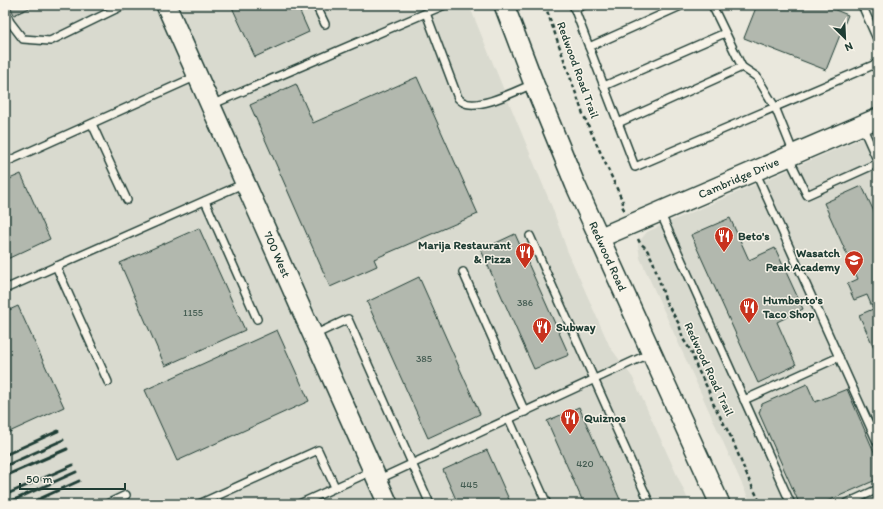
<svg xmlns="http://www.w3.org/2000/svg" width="883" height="509" font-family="Itim,sans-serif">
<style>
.built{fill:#d9dacf}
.building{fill:#b2b8ae;stroke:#1f3d34}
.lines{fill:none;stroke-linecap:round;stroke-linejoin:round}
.lane-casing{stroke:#1f3d34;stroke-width:10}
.secondary-casing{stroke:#1f3d34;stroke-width:22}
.path{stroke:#1f3d34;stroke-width:2.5;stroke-dasharray:4 3;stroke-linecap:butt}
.lane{stroke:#f7f3e8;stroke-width:7}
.secondary{stroke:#f7f3e8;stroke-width:19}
.rail{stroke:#1f3d34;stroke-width:3}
.labels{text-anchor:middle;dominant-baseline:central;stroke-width:3;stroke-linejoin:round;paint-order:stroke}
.number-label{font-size:10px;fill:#445c52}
.street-label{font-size:12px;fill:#1f3d34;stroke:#f7f3e8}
.poi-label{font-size:12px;font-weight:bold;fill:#1f3d34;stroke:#f7f3e8;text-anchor:start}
</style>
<rect width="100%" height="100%" fill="#eae8dd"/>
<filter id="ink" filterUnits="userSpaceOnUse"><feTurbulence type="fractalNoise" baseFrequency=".025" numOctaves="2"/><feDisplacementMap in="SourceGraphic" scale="8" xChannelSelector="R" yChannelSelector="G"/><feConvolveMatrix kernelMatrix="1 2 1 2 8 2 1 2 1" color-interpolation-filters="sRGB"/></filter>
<g filter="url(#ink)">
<g class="built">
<polygon points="5,5 469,5 552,207 567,250 610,347 633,378 690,504 5,504"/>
<polygon points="878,131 878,504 751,504 640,258 638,245 641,239 647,232 651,230"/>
</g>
<g class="building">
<polygon points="10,5 36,5 14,15"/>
<polygon points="231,5 297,5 309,32 255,57"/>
<polygon points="757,5 823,5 848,15 826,70 744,38"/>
<polygon points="417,77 478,214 374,259 377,266 330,287 250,105 296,84 313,123"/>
<polygon points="21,174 50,239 5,260 5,181"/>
<polygon points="862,186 878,220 878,351 876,352 859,315 873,309 867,295 854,300 847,284 858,279 824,203"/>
<polygon points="730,218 749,260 775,248 803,309 777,322 796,365 758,383 691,235"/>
<polygon points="199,228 245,330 165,366 120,263"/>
<polygon points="515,234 569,355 534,369 481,250"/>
<polygon points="419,277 480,414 428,438 367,302"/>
<polygon points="18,306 64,407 5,434 5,312"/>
<polygon points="277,330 309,401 177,461 145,390"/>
<polygon points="807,384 815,402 847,389 878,461 878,479 821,504 799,503 759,413 762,404"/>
<polygon points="579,407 622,504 584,504 547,421"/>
<polygon points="487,450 511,504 458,504 443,470"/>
</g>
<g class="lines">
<defs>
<g id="lane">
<polyline points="316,5 325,24"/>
<path d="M445,5L426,13L458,98C459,99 462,102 463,102C478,111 518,90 533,84"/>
<polyline points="573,5 635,167 878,63"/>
<polyline points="712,5 742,67 757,77 775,107 794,154"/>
<polyline points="862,5 878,41"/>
<polyline points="575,9 584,5"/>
<polyline points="5,10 10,22 23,39 50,41 124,5"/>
<polyline points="589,47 683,5"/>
<polyline points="604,86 725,33"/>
<polyline points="211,105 426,13"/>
<polyline points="618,123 742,67"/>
<polyline points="92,124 127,200"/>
<polyline points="862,126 878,162"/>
<polyline points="789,158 807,195 878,163"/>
<polyline points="6,162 197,76"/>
<polyline points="755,171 878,444"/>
<polyline points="205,201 257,319"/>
<polyline points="660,212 791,504"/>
<polyline points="530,236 650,504"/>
<polyline points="56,266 108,382"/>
<polyline points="463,272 525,412"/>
<polyline points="5,289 245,183"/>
<polyline points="314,335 348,319 430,504"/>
<polyline points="744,400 839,357"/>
<polyline points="509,419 547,504"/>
<polyline points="377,480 651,353"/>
<polyline points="107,504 126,495"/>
<polyline points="199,504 318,450 335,487"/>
<polyline points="299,504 372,471"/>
<polyline points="845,504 878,489"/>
</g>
<g id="secondary">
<path id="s1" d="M166,5L388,504"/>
<path id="s2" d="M504,5L534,84L575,184L720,504"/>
<path id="s3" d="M599,238L878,118"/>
</g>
</defs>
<use href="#lane" class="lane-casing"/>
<use href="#secondary" class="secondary-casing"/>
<g class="path">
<polyline points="545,5 583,114 623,202 622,206 625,211"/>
<polyline points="638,239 640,243 646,248 653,261 666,302 679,324 683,339 691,351 697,368 708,389 713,403 731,437 748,478 761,504"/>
</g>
<use href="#lane" class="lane"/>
<use href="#secondary" class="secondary"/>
<g class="rail">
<polyline points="5,455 58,431"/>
<polyline points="5,466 63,440"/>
<polyline points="5,476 67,449"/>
<polyline points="5,495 73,465"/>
<polyline points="5,504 76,472"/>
<polyline points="28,504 79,481"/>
</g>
</g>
</g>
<defs>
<symbol id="restaurant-pin" viewBox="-11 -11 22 30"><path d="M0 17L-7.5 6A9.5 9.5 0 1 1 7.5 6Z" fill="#c8321e" stroke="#f7f3e8"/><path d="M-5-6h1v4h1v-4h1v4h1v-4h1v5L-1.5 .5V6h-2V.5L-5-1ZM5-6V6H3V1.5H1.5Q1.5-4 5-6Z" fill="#fff"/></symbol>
<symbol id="school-pin" viewBox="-11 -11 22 30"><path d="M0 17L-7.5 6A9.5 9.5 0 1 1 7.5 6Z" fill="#c8321e" stroke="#f7f3e8"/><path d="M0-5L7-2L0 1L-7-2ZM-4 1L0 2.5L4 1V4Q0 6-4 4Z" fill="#fff"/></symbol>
</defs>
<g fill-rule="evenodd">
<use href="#restaurant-pin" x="713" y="225" width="22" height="30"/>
<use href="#restaurant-pin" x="514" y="241" width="22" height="30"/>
<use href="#school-pin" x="843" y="249" width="22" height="30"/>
<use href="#restaurant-pin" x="738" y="296" width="22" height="30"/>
<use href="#restaurant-pin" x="531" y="316" width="22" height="30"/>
<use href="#restaurant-pin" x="559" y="407" width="22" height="30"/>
</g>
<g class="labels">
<g class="number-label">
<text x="525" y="302">386</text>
<text x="193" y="312">1155</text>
<text x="424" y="358">385</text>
<text x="585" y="463">420</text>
<text x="469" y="484">445</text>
</g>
<g class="street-label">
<text transform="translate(578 70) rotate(70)">Redwood Road Trail</text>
<text stroke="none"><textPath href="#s3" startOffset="152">Cambridge Drive</textPath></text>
<text stroke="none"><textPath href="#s1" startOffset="273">700 West</textPath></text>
<text stroke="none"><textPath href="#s2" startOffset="272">Redwood Road</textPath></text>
<text transform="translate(709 369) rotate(65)">Redwood Road Trail</text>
</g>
<g class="poi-label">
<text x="738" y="236">Beto's</text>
<text x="511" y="245" text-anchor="end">Marija Restaurant<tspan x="511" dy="14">&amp; Pizza</tspan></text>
<text x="840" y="253" text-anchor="end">Wasatch<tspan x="840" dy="14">Peak Academy</tspan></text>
<text x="763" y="300">Humberto's<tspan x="763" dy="14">Taco Shop</tspan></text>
<text x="556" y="327">Subway</text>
<text x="584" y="418">Quiznos</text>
</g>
</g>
<rect width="883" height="509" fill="none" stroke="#f7f3e8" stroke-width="20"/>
<rect x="10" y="10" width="863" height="489" fill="none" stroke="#1f3d34" stroke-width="1.5" filter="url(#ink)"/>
<g transform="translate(845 38) rotate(156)" stroke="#f7f3e8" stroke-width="3" paint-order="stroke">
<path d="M0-3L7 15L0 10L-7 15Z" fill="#1f3d34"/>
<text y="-6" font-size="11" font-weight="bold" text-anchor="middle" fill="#1f3d34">N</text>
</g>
<path d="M20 483v6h105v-6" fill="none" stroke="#1f3d34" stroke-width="2"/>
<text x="26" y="483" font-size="12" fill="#1f3d34" stroke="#f7f3e8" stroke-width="3" paint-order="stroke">50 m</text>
</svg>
